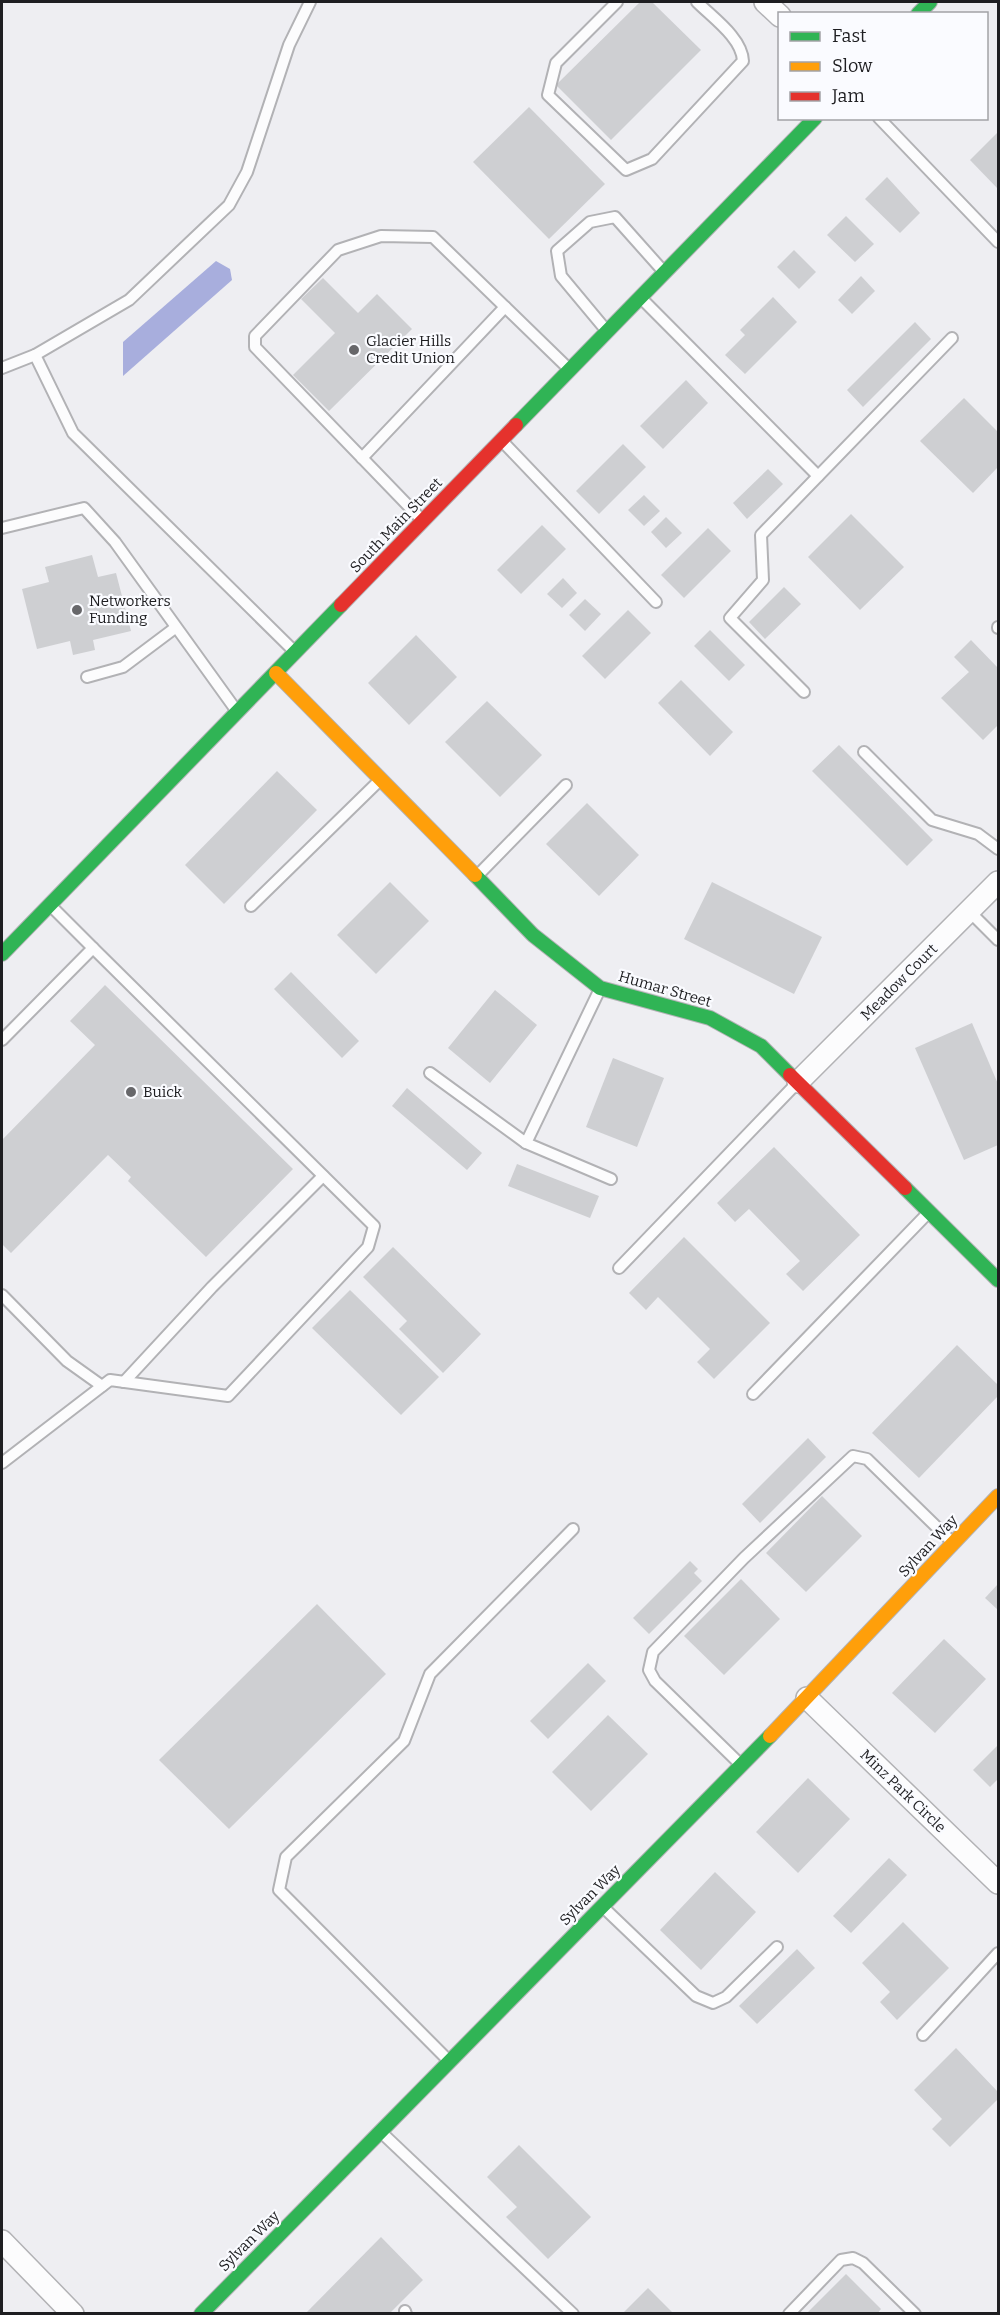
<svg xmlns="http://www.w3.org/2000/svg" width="1000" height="2315" font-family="Bitter,serif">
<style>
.water{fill:#a8aedd}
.building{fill:#cecfd2}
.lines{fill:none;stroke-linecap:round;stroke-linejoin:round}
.lane-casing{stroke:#b2b2b5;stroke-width:14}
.street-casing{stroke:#b2b2b5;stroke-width:24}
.fast-casing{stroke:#b2b2b5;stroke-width:16}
.slow-casing{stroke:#b2b2b5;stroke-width:16}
.jam-casing{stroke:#b2b2b5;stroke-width:16}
.lane{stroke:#fcfcfd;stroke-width:10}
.street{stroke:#fcfcfd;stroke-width:21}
.fast{stroke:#30b455;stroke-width:14}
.slow{stroke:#ff9f0a;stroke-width:14}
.jam{stroke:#e5322d;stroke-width:14}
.poi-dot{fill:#67676a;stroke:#fafbff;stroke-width:2}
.labels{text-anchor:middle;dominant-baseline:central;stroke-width:4.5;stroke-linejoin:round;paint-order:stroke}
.poi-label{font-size:15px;fill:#1e1e21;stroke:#fafbff;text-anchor:start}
.street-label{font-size:15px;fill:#1e1e21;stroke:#fafbff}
</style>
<rect width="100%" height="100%" fill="#eeeef2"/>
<polygon class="water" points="216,261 230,269 232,280 123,376 123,342"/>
<g class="building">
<polygon points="640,2 652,2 701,50 611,140 556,85"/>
<polygon points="529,107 605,184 549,239 473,162"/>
<polygon points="998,132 998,189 970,160"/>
<polygon points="887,177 920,213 900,233 865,199"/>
<polygon points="846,216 874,244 855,262 827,235"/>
<polygon points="794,250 816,272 799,289 777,267"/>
<polygon points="861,276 875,291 852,314 838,300"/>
<polygon points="323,278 358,313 377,294 412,329 329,411 293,375 335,333 301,299"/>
<polygon points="773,297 797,322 745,374 725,355 745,335 740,330"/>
<polygon points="915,322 931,339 863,407 847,390"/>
<polygon points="686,380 708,403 663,449 640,426"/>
<polygon points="964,398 998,432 998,467 973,493 920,441"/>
<polygon points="623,444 646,467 599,514 576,491"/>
<polygon points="768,469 783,484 747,519 733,503"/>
<polygon points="644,495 660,511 644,526 628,510"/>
<polygon points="851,514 904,567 860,610 808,557"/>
<polygon points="666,517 682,533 666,548 651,532"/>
<polygon points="542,525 566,549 521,594 497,570"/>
<polygon points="708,528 731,551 684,598 661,575"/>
<polygon points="92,555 98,577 116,573 131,631 93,640 95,650 73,655 70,641 37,649 22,589 49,582 45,567"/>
<polygon points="563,578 577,593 562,608 547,594"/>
<polygon points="784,587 801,604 765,639 749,622"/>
<polygon points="585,599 601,614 585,631 569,615"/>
<polygon points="628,610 651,633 605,679 582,656"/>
<polygon points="710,630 745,665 729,681 694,646"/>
<polygon points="416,635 457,677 409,725 368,683"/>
<polygon points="971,640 998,668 998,725 983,740 941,698 969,672 954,657"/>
<polygon points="681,680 733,732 710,756 658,703"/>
<polygon points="487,701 542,755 500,797 445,742"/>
<polygon points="839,745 933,840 907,866 812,771"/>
<polygon points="277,771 317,810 224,904 185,865"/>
<polygon points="587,803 639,855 599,896 546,844"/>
<polygon points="390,882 429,921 376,974 337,935"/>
<polygon points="712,882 822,937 794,994 684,939"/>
<polygon points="291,972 359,1041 342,1058 274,989"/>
<polygon points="105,985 293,1169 206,1257 128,1181 131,1177 108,1155 11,1253 2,1244 2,1140 95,1045 70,1021"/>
<polygon points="495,990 537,1025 490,1083 448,1048"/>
<polygon points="972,1023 998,1084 998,1145 964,1160 915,1048"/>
<polygon points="613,1058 664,1078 637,1147 586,1127"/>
<polygon points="407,1088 482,1153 467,1170 392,1106"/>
<polygon points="774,1147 860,1235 803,1291 786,1274 800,1261 749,1209 735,1222 717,1203"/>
<polygon points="517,1164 599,1196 590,1218 508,1186"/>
<polygon points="684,1237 770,1323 714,1379 697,1362 710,1349 658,1297 646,1310 629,1293"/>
<polygon points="393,1247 481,1334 443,1373 399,1329 407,1321 363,1277"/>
<polygon points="350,1290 439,1377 401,1415 312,1328"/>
<polygon points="957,1345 998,1385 998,1396 919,1478 872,1433"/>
<polygon points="808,1438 826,1457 760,1523 742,1504"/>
<polygon points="822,1496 862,1536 806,1592 766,1553"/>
<polygon points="690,1561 698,1569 694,1573 702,1581 649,1634 633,1618"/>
<polygon points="741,1579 780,1619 724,1675 684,1636"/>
<polygon points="998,1584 998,1610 985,1598"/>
<polygon points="317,1604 386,1674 229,1829 159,1760"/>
<polygon points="944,1639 986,1679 935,1733 892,1693"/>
<polygon points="588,1663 606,1681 548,1739 530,1721"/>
<polygon points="608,1715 648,1754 591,1811 552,1772"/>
<polygon points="998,1745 998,1779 990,1787 973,1770"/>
<polygon points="808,1778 850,1819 798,1873 756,1832"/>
<polygon points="889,1858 907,1875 851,1933 833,1916"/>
<polygon points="715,1872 756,1912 701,1970 660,1930"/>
<polygon points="903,1922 949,1968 897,2020 880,2002 890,1992 862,1963"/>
<polygon points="797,1949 815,1968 757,2024 739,2006"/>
<polygon points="956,2048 998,2092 998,2099 950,2147 932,2129 942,2119 914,2090"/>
<polygon points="519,2145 591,2217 548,2259 506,2217 517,2207 487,2177"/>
<polygon points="381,2237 423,2280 389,2314 305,2314"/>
<polygon points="846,2274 881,2309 877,2314 806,2314"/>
<polygon points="648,2288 674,2314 622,2314"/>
</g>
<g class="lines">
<defs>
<g id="lane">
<path d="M617,2L556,63L548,95L626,170L652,159L743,61C742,38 713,18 697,2"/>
<polyline points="879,118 998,242"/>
<polyline points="641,298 818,476"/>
<polyline points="606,330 561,276 557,251 590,222 615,217 664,272"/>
<polyline points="35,355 73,433 295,652"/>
<polyline points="2,368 35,355 129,300 229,205 247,172 289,45 310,2"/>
<polyline points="503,442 656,602"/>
<polyline points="362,458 505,307"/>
<polyline points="421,519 255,347 255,336 338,250 381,236 433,237 569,369"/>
<polyline points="2,528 84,508 115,542 236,710"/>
<polyline points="998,627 998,628"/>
<polyline points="87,677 123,667 175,628"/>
<polyline points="804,692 730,618 763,580 761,535 952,338"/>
<polyline points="864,752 932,820 978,834 998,849"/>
<polyline points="478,875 566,785"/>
<polyline points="251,906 380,780"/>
<polyline points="970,912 998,940"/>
<polyline points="599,991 526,1143 611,1179"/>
<polyline points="2,1040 93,948 51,906"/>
<polyline points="430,1073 526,1143"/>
<polyline points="619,1268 796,1084"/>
<polyline points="2,1295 67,1361 102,1386"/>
<polyline points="124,1382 212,1287 323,1176"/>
<polyline points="753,1394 929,1212"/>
<polyline points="2,1463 110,1380 228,1396 368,1247 374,1226 93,948"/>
<polyline points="739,1763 655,1681 649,1670 653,1652 744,1558 853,1456 867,1459 951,1541"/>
<polyline points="604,1908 696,1996 713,2003 726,1997 777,1947"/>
<polyline points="923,2035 998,1953"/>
<polyline points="448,2060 279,1890 286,1857 404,1741 430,1674 573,1529"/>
<polyline points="383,2134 573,2314"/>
<polyline points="405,2311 406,2314"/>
<polyline points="789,2314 841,2260 853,2258 863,2263 915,2314"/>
</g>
<g id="street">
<polyline points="765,2 780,16"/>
<polyline points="798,1082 998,882"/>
<polyline points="807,1698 998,1883"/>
<polyline points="2,2241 73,2314"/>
</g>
<g id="fast">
<polyline points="918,14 930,2"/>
<polyline points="516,425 815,118"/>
<polyline points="475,875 533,935 600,988 710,1018 761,1046 790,1075"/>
<polyline points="2,954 341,605"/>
<polyline points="905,1188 998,1280"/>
<polyline points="201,2314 770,1736"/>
</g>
<g id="slow">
<polyline points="276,673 475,875"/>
<polyline points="770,1736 998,1496"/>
</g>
<g id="jam">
<polyline points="341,605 516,425"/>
<polyline points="790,1075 905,1188"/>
</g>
</defs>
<use href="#lane" class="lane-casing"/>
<use href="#street" class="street-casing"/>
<use href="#fast" class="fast-casing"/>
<use href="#slow" class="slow-casing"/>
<use href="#jam" class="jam-casing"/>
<use href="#lane" class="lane"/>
<use href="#street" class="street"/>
<use href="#fast" class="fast"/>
<use href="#slow" class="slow"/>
<use href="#jam" class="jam"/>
</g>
<g class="poi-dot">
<circle cx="354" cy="350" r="6"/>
<circle cx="77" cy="610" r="6"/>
<circle cx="131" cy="1092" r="6"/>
</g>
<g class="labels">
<g class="poi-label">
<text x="366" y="341">Glacier Hills<tspan x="366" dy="17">Credit Union</tspan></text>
<text x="89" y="601">Networkers<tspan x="89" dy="17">Funding</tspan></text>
<text x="143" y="1092">Buick</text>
</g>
<g class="street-label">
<text transform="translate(396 525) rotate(-46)">South Main Street</text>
<text transform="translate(899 982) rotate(-45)">Meadow Court</text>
<text transform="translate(665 989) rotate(16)">Humar Street</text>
<text transform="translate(928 1546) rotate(-47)">Sylvan Way</text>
<text transform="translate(903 1791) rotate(44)">Minz Park Circle</text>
<text transform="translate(590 1895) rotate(-45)">Sylvan Way</text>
<text transform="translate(249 2241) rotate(-45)">Sylvan Way</text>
</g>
</g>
<rect width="1000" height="2315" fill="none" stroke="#1e1e21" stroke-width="6"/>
<rect x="778" y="12" width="210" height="108" fill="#fafbff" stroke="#a2a3a6" stroke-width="1.5"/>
<rect x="790" y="32" width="30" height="9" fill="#30b455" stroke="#a2a3a6" stroke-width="1.5"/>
<text x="832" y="42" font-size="18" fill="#1e1e21">Fast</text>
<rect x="790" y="62" width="30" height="9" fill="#ff9f0a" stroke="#a2a3a6" stroke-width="1.5"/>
<text x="832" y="72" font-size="18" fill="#1e1e21">Slow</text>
<rect x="790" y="92" width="30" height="9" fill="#e5322d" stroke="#a2a3a6" stroke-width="1.5"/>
<text x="832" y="102" font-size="18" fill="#1e1e21">Jam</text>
</svg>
